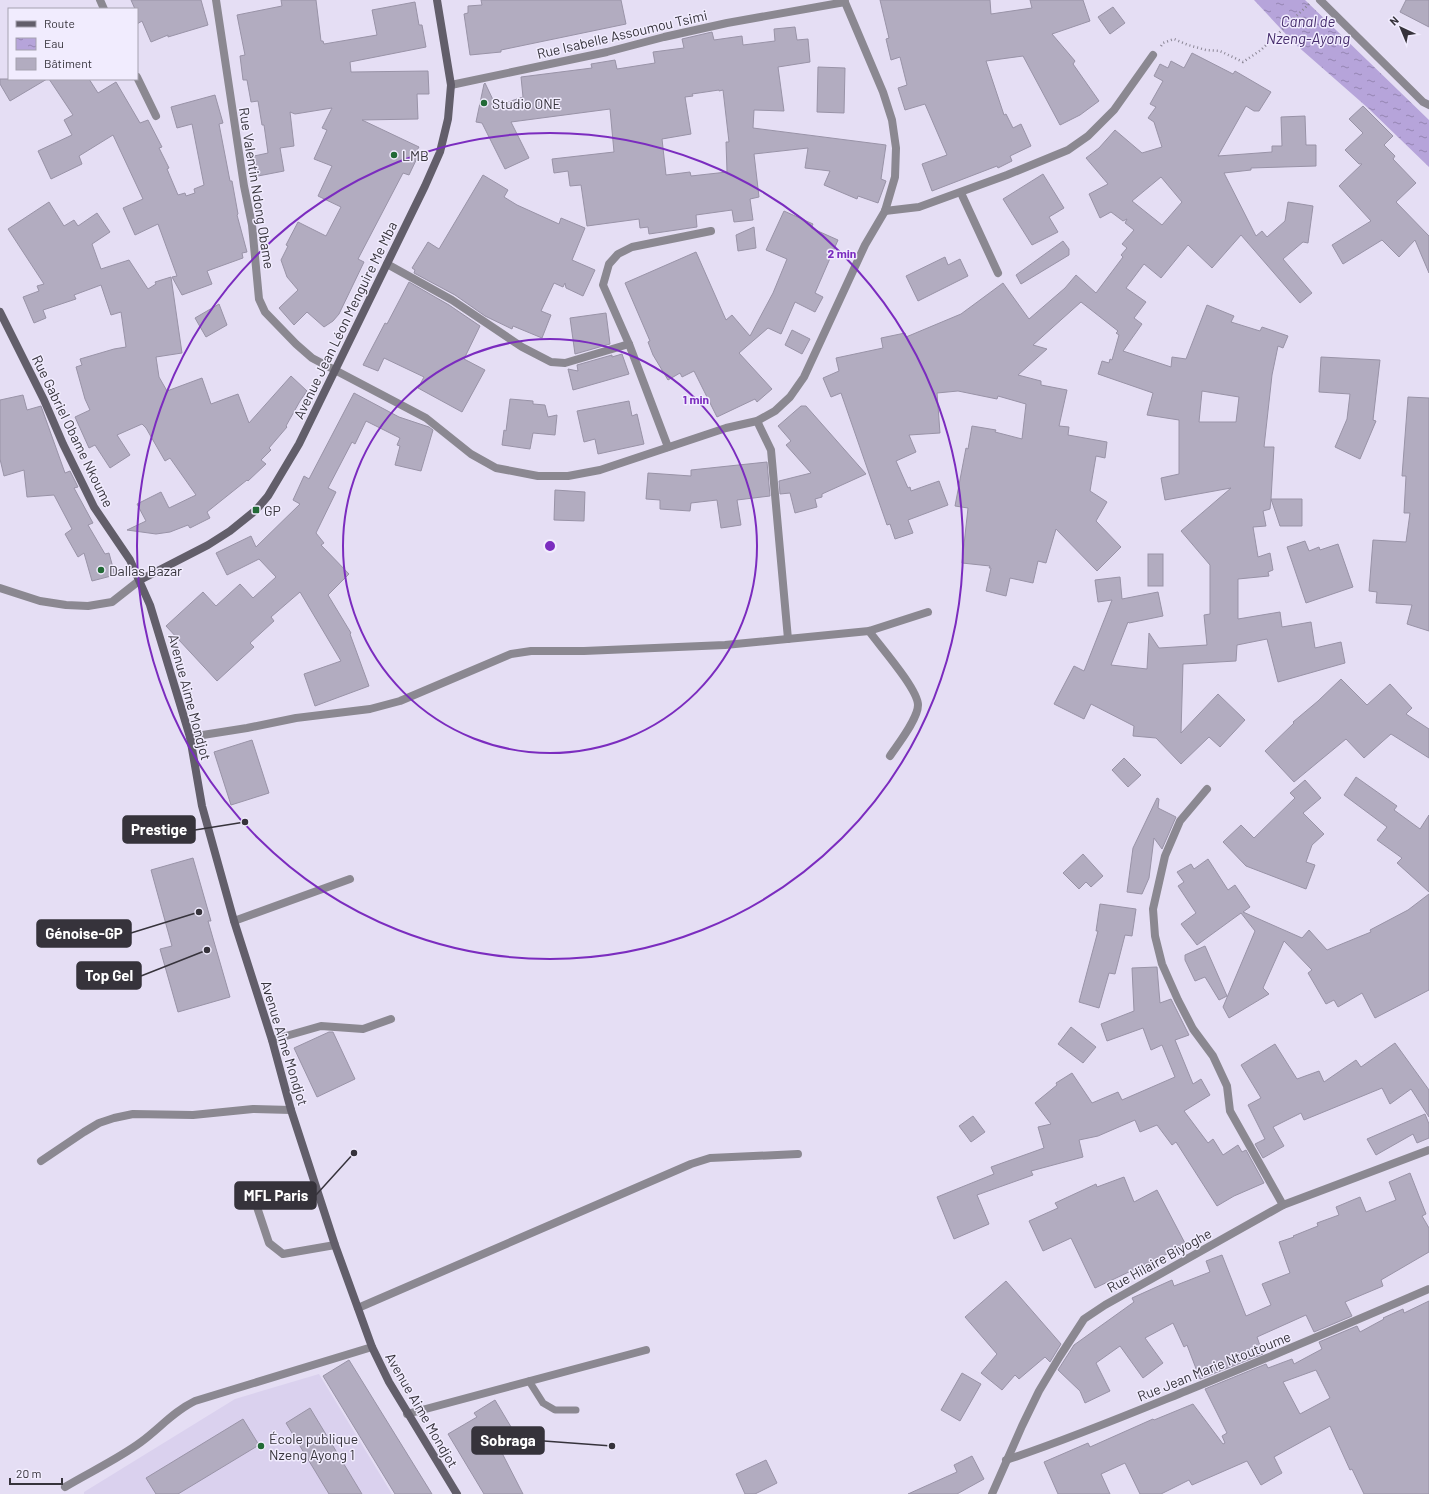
<svg xmlns="http://www.w3.org/2000/svg" width="1429" height="1494" font-family="Barlow,sans-serif">
<style>
.built{fill:#dad1ee}
.water{fill:url(#water-ripples)}
.building{fill:#b2acc0;stroke:#9993a7;fill-rule:evenodd}
.lines{fill:none;stroke-linecap:round;stroke-linejoin:round}
.path{stroke:#8b8695;stroke-width:2.5;stroke-dasharray:1 3;stroke-linecap:butt}
.lane{stroke:#8b8891;stroke-width:7}
.street{stroke:#8b8891;stroke-width:8}
.secondary{stroke:#625e6a;stroke-width:8}
.ring{fill:none;stroke:#7b2cbf;stroke-width:2}
.poi-dot{fill:#226a36;stroke:#f1ecfe;stroke-width:1.5}
.labels{text-anchor:middle;dominant-baseline:central;stroke-width:3;stroke-linejoin:round;paint-order:stroke}
.street-label{font-size:14px;fill:#36333b;stroke:#f1ecfe}
.poi-label{font-size:14px;fill:#36333b;stroke:#f1ecfe;text-anchor:start}
.water-label{font-size:15px;font-style:italic;fill:#462c6c;stroke:#f1ecfe}
.centre{fill:#7b2cbf;stroke:#f1ecfe;stroke-width:2}
.ring-label{font-size:12px;text-anchor:middle;font-weight:bold;fill:#7b2cbf;stroke:#f1ecfe;stroke-width:3;stroke-linejoin:round;paint-order:stroke}
.leader{fill:none;stroke:#36333b;stroke-width:1.5}
.callout-dot{fill:#36333b;stroke:#f1ecfe;stroke-width:1.5}
.callout{fill:#36333b;stroke:#36333b;stroke-width:1.5}
.callout-label{font-size:15px;text-anchor:middle;font-weight:bold;fill:#fff}
</style>
<defs>
<pattern id="water-ripples" width="26" height="14" patternUnits="userSpaceOnUse"><rect width="26" height="14" fill="#b6a4da"/><path d="M2 4q2-2 4 0t4 0M15 11q2-2 4 0t4 0" fill="none" stroke="#9586b2"/></pattern>
</defs>
<rect width="100%" height="100%" fill="#e5def4"/>
<polygon class="built" points="319,1374 392,1494 84,1494 84,1492 235,1399"/>
<polygon class="water" points="1254,0 1305,0 1429,120 1429,167 1368,108 1295,44"/>
<g class="building">
<polygon points="131,0 201,0 208,25 168,37 168,35 151,42 142,21 137,24 137,9 135,9"/>
<polygon points="281,0 316,0 321,41 323,41 324,44 377,35 372,10 415,2 419,25 422,25 426,47 350,62 351,72 428,71 429,94 417,94 418,119 362,120 419,147 416,152 419,154 409,175 403,173 358,259 364,262 339,314 333,321 324,327 307,312 294,325 279,308 298,290 287,277 281,260 288,246 286,245 298,222 326,236 341,207 318,196 332,166 314,159 327,130 322,128 332,108 295,114 290,112 294,146 280,148 284,171 258,176 254,156 268,153 264,125 262,125 258,101 251,102 247,80 243,80 240,56 245,55 237,15 282,6"/>
<polygon points="481,0 621,0 626,24 501,50 501,52 470,55 464,14 468,13 468,6 482,5"/>
<polygon points="880,0 990,0 991,14 1032,8 1030,0 1083,0 1090,21 1052,34 1075,61 1073,64 1099,101 1080,115 1060,125 1023,56 986,61 1004,115 1006,114 1013,128 1021,124 1031,146 1010,156 1012,161 998,168 997,166 932,191 922,164 947,155 925,104 905,110 898,88 907,85 900,57 891,60 886,39 889,38"/>
<polygon points="1406,0 1429,0 1429,27 1400,12"/>
<polygon points="1113,7 1125,23 1110,34 1098,17"/>
<path d="M795,27L797,40L808,39L810,62L778,67L784,111L754,110L753,128L886,145L881,179L886,181L878,203L858,196L857,199L824,185L830,171L805,168L808,148L754,154L759,197L750,199L753,220L734,222L732,210L696,215L697,227L649,234L648,227L640,228L639,219L587,226L581,185L570,186L568,171L554,173L552,159L614,152L610,109L511,122L529,158L505,169L482,123L476,122L484,84L485,83L496,106L523,97L521,77L592,68L591,64L615,60L617,69L655,63L653,52L684,48L682,39L712,32L714,40L742,36L743,45L775,41L774,29ZM719,90V91L723,90L729,142H726L727,172L691,176L690,172L666,175L662,139L691,134L685,97L693,96L692,94Z"/>
<path d="M1192,53L1233,74L1235,71L1271,92L1259,111H1254L1246,106L1218,156L1272,152V146H1282L1281,117L1305,116L1306,145H1316V166L1251,168V170L1224,173L1256,236L1262,231L1267,237L1285,221L1288,202L1313,206L1308,243L1303,242L1283,259L1312,293L1300,303L1241,235L1212,268L1188,245L1161,278L1144,264L1126,288L1146,302L1134,318L1142,324L1123,351L1171,367L1172,357L1186,359L1207,305L1234,316L1231,322L1260,331L1262,327L1288,336L1283,348L1278,346L1272,375L1264,447H1274L1271,499H1302V526H1280L1271,499L1270,509L1263,511L1266,526L1253,527L1258,557L1270,553L1273,570L1268,572L1269,576L1238,579V619L1280,612L1282,627L1311,622L1315,648L1341,642L1345,663L1278,682L1267,639L1237,645L1236,661L1183,664L1181,733L1218,694L1245,720L1220,747L1209,737L1181,764L1156,738L1133,736L1134,726L1091,704L1084,719L1054,704L1074,666L1084,671L1112,600L1098,602L1095,580L1120,577L1122,599L1158,592L1163,616L1129,623L1128,622L1111,665L1147,669L1149,633L1159,648L1207,645L1204,615L1210,614V565L1181,531L1231,488L1165,500L1161,478L1179,474V420L1147,415L1153,393L1098,374L1102,361L1109,363L1110,359L1112,360L1119,335L1116,333L1118,331L1081,302L1033,345L1047,349L1018,375L1041,381V385L1067,390L1059,426L1069,427L1068,435L1107,442L1105,458L1096,456L1090,491L1107,502L1096,521L1121,547L1097,571L1056,529L1046,563L1038,561L1033,583L1010,578L1006,596L986,591L991,568H989L990,566L962,563L968,508L955,506L966,448L968,449L972,426L996,430L995,432L1022,439L1026,404L998,396L997,399L958,391L937,393L940,433L909,435L916,452L896,461L908,488L910,487L911,491L939,481L948,505L908,520L913,533L895,539L890,524L887,525L841,393L831,397L823,378L839,371L836,358L883,348L881,338L905,333L906,337L961,314L1003,283L1029,319L1065,288L1076,275L1096,293L1123,257L1121,255L1127,248L1122,244L1134,230L1125,223L1127,219L1123,221L1111,212L1100,218L1089,194L1108,184L1086,158L1099,148L1115,130L1142,153L1162,147L1154,122L1148,118L1156,107L1150,104L1163,81L1154,76L1160,64L1168,68L1171,61L1184,68ZM1161,177L1182,202L1162,225L1132,201ZM1202,391L1239,397L1236,422H1199Z"/>
<polygon points="818,67 845,68 844,113 817,112"/>
<polygon points="0,79 47,79 10,101 0,84"/>
<polygon points="49,79 89,79 98,93 116,82 140,123 148,120 162,147 159,148 169,168 167,169 178,195 185,193 186,196 195,193 194,189 204,185 192,124 177,128 171,107 215,95 223,123 219,124 230,181 232,181 238,214 237,215 247,252 242,253 243,258 207,271 212,284 182,295 172,277 177,276 158,224 135,235 123,208 143,199 113,135 79,156 82,164 51,179 38,151 72,135 64,120 73,115"/>
<polygon points="1363,106 1393,136 1384,145 1395,156 1393,159 1416,183 1396,202 1429,236 1429,273 1415,240 1399,257 1382,240 1343,264 1332,245 1371,221 1339,186 1362,164 1359,164 1345,150 1363,133 1349,119"/>
<polygon points="1043,174 1064,208 1049,217 1058,232 1032,245 1003,199"/>
<polygon points="483,175 508,190 504,197 517,205 559,224 561,218 585,228 572,260 595,270 583,296 566,288 565,283 563,287 554,283 541,311 551,315 542,338 513,326 512,329 485,316 455,295 414,273 415,270 412,268 428,242 439,249"/>
<polygon points="49,202 64,226 74,220 78,226 97,213 110,232 92,244 101,269 129,260 148,289 156,284 155,282 171,277 182,353 156,357 159,377 167,391 202,378 211,404 238,394 249,423 291,376 307,391 300,401 286,426 287,427 269,448 271,450 261,460 266,464 248,481 247,480 207,512 210,518 190,528 188,525 170,532 156,534 127,530 146,521 137,504 161,492 169,508 196,495 170,458 165,461 146,428 142,424 117,435 130,455 110,468 95,445 89,448 75,417 90,410 85,399 76,367 82,365 80,359 114,349 126,347 121,312 111,315 101,285 74,295 76,299 43,310 46,318 34,323 23,297 39,291 37,286 44,284 8,229"/>
<polygon points="784,211 813,224 811,228 838,240 815,293 823,297 815,312 795,302 781,334 768,328 739,353 772,389 757,402 755,399 717,417 694,371 682,377 680,373 668,380 653,355 648,342 650,341 625,283 696,252 726,320 732,315 750,336 773,293 787,259 766,250"/>
<polygon points="754,227 756,248 738,251 736,235"/>
<polygon points="1063,241 1069,249 1069,255 1021,284 1016,275"/>
<polygon points="945,257 948,265 960,259 968,276 918,301 906,276"/>
<polygon points="409,282 449,305 480,326 464,359 485,370 462,412 418,388 424,377 384,358 378,371 363,365 385,323 387,324"/>
<polygon points="219,304 227,325 206,337 195,318"/>
<polygon points="606,313 610,344 575,354 570,318"/>
<polygon points="792,330 810,339 802,354 785,345"/>
<polygon points="622,354 629,374 573,390 568,369 578,371 577,365 612,355 612,357"/>
<polygon points="1321,357 1380,360 1373,420 1376,421 1360,459 1335,447 1347,419 1350,394 1319,392"/>
<polygon points="354,393 399,417 429,427 433,430 421,471 395,465 400,446 397,445 400,438 366,421 355,444 352,442 328,488 336,492 316,533 324,543 321,545 349,574 328,595 351,633 350,634 369,686 315,706 304,674 341,661 300,592 271,617 274,621 250,643 254,647 217,681 166,626 203,592 216,606 240,584 253,598 276,577 259,559 227,575 216,553 251,536 256,547 300,504 293,500 304,476 309,479"/>
<polygon points="23,395 27,410 41,406 65,473 70,471 78,487 74,488 93,523 88,525 105,554 109,553 115,575 92,581 84,553 78,557 65,534 72,529 54,495 27,497 24,470 4,476 0,459 0,400"/>
<polygon points="1408,397 1429,398 1429,631 1407,624 1412,605 1376,603 1377,592 1369,591 1373,540 1406,542 1410,513 1404,513 1406,476 1402,476"/>
<polygon points="510,399 533,401 533,404 545,405 548,417 557,415 555,435 533,433 530,449 502,445 504,430 506,431"/>
<polygon points="629,401 632,416 637,414 644,444 598,454 595,439 584,442 577,411"/>
<polygon points="801,406 806,406 866,474 822,494 822,497 815,499 817,507 795,513 790,493 780,494 779,481 811,473 786,445 791,441 778,426"/>
<polygon points="767,462 770,496 737,500 741,525 721,528 717,500 691,503 690,511 660,509 660,500 646,499 648,473 691,476 691,470"/>
<polygon points="555,490 585,492 584,521 554,520"/>
<polygon points="1305,541 1309,551 1319,547 1320,550 1338,544 1353,587 1306,603 1287,547"/>
<rect x="1148" y="554" width="15" height="32"/>
<polygon points="1341,679 1367,705 1390,684 1412,708 1406,714 1429,729 1429,758 1391,734 1364,758 1346,739 1294,782 1265,751 1294,723 1293,722 1318,701"/>
<polygon points="252,740 269,793 231,805 214,752"/>
<polygon points="1124,758 1141,775 1128,787 1112,770"/>
<polygon points="1356,777 1397,806 1394,810 1420,829 1429,815 1429,892 1397,863 1402,858 1377,840 1387,827 1344,795"/>
<polygon points="1305,780 1321,798 1303,813 1324,834 1312,845 1306,862 1315,865 1306,889 1246,866 1223,842 1241,825 1254,838 1295,798 1290,793"/>
<polygon points="1157,798 1159,799 1158,808 1176,817 1162,849 1154,838 1149,878 1142,894 1127,892 1133,848"/>
<polygon points="1083,854 1103,876 1091,887 1086,882 1079,889 1063,873"/>
<polygon points="193,858 211,921 208,921 230,997 178,1012 160,949 172,946 151,870"/>
<polygon points="1208,859 1228,890 1235,885 1250,907 1243,912 1302,938 1309,930 1327,950 1371,932 1370,930 1408,910 1429,894 1429,990 1375,1018 1362,993 1338,1007 1334,1000 1326,1004 1308,973 1312,970 1284,941 1263,988 1269,994 1229,1018 1223,1007 1255,931 1241,913 1197,945 1181,924 1196,913 1178,886 1184,882 1177,872 1191,864 1194,869"/>
<polygon points="1100,904 1136,909 1132,936 1125,935 1115,974 1109,973 1099,1008 1079,1002 1098,931 1096,931"/>
<polygon points="1205,946 1227,996 1219,1000 1205,977 1195,981 1185,960 1185,955"/>
<polygon points="1157,967 1160,1003 1171,999 1189,1035 1175,1040 1193,1084 1201,1079 1210,1095 1184,1111 1208,1143 1213,1139 1223,1155 1238,1145 1242,1152 1246,1150 1264,1183 1234,1196 1217,1206 1176,1142 1172,1145 1157,1125 1140,1132 1135,1120 1098,1136 1079,1140 1083,1157 1031,1171 1033,1175 977,1195 989,1224 954,1239 937,1197 994,1174 991,1167 1044,1148 1038,1127 1051,1124 1035,1103 1057,1085 1056,1083 1072,1073 1092,1103 1118,1092 1122,1100 1175,1077 1162,1045 1151,1050 1143,1028 1107,1041 1101,1024 1134,1011 1132,968"/>
<polygon points="1071,1027 1096,1047 1083,1063 1058,1044"/>
<polygon points="329,1032 333,1032 355,1079 317,1097 294,1048"/>
<polygon points="1395,1043 1429,1090 1429,1117 1411,1089 1390,1104 1382,1088 1304,1120 1301,1113 1273,1127 1284,1146 1263,1158 1255,1144 1265,1139 1248,1105 1261,1098 1241,1065 1275,1044 1297,1079 1319,1071 1324,1082 1356,1060 1361,1067"/>
<polygon points="1425,1114 1429,1124 1429,1138 1417,1143 1413,1134 1376,1155 1367,1139"/>
<polygon points="973,1116 985,1132 971,1142 959,1126"/>
<polygon points="1410,1173 1426,1214 1422,1216 1429,1228 1429,1252 1381,1280 1383,1286 1345,1302 1352,1316 1314,1332 1306,1315 1257,1337 1263,1354 1200,1379 1187,1345 1184,1347 1173,1323 1145,1338 1163,1363 1143,1378 1120,1346 1096,1363 1110,1391 1085,1403 1080,1391 1058,1370 1074,1345 1134,1302 1132,1298 1172,1280 1174,1286 1210,1272 1206,1261 1222,1255 1246,1316 1271,1305 1262,1284 1290,1273 1279,1242 1294,1237 1293,1236 1318,1226 1317,1223 1339,1215 1336,1207 1360,1197 1366,1212 1396,1200 1389,1182"/>
<polygon points="1124,1177 1134,1202 1157,1190 1187,1247 1171,1255 1169,1253 1095,1288 1071,1238 1043,1251 1029,1221 1058,1208 1055,1203 1096,1184 1097,1187"/>
<polygon points="1006,1281 1061,1344 1050,1362 1045,1357 1019,1379 1015,1375 1002,1390 981,1373 997,1354 965,1317"/>
<path d="M1429,1301V1494H1364L1352,1469L1350,1470L1330,1426L1274,1457L1282,1473L1261,1485L1247,1461L1192,1485L1189,1480L1161,1494H1140L1125,1463L1101,1474L1110,1494H1058L1044,1462L1088,1443L1090,1447L1153,1419L1154,1420L1193,1404L1223,1444L1225,1443L1222,1436L1227,1433L1205,1389L1266,1364L1268,1368L1292,1359L1294,1364L1322,1349L1319,1342L1357,1326L1360,1332L1384,1319L1383,1318L1403,1309L1404,1313ZM1316,1370L1330,1398L1300,1414L1283,1382Z"/>
<polygon points="349,1360 432,1494 395,1494 323,1376"/>
<polygon points="962,1373 981,1384 960,1421 941,1410"/>
<polygon points="495,1400 520,1442 502,1453 523,1494 484,1494 448,1434 477,1417 474,1413"/>
<polygon points="310,1408 362,1494 329,1494 286,1423"/>
<polygon points="243,1419 259,1445 178,1494 156,1494 146,1478"/>
<polygon points="972,1456 984,1479 957,1494 908,1494 957,1472 954,1465"/>
<polygon points="766,1460 777,1483 755,1494 745,1494 736,1474"/>
</g>
<g class="lines">
<polyline class="path" points="1161,46 1163,43 1174,39 1188,45 1206,50 1220,51 1243,62 1261,50 1309,4"/>
<polyline class="lane" points="529,1381 543,1403 555,1410 576,1410"/>
<g class="street">
<polyline points="100,0 104,9"/>
<polyline points="216,0 244,186 252,225 259,299 265,312 296,344 312,358 426,418 471,454 496,468 538,476 568,476 600,470 726,428 757,421 775,411 790,397 804,377 865,245 885,211 895,177 896,148 892,120 883,92 844,0"/>
<polyline points="1320,0 1423,102 1429,105"/>
<polyline points="137,77 156,116"/>
<polyline points="451,85 607,52 664,37 727,23 845,2"/>
<polyline points="961,193 998,273"/>
<polyline points="885,211 919,207 1007,175 1068,150 1088,136 1114,110 1153,55"/>
<polyline points="387,264 452,300 522,347 551,362 565,363 629,344"/>
<polyline points="757,421 771,450 788,639"/>
<polyline points="668,447 629,344 603,285 609,264 618,254 632,247 711,231"/>
<polyline points="0,588 40,601 66,605 88,606 112,602 140,580"/>
<path d="M869,631C879,645 918,689 918,705C918,719 898,744 890,756"/>
<polyline points="190,737 247,728 296,718 370,709 400,701 511,654 531,651 584,651 725,645 869,631 928,612"/>
<polyline points="1207,789 1180,821 1165,856 1153,909 1155,936 1162,964 1178,1000 1193,1029 1213,1056 1227,1086 1230,1111 1283,1205"/>
<polyline points="234,921 350,879"/>
<polyline points="272,1040 321,1026 363,1029 391,1019"/>
<polyline points="41,1161 84,1132 99,1123 114,1118 133,1114 193,1115 253,1109 291,1110"/>
<polyline points="254,1198 269,1243 283,1254 335,1245"/>
<polyline points="358,1308 691,1164 710,1158 798,1154"/>
<polyline points="407,1414 646,1350"/>
<path d="M1006,1460C1067,1440 1127,1415 1186,1391C1268,1358 1348,1324 1429,1289"/>
<path d="M65,1487C90,1472 118,1459 141,1442C160,1428 174,1411 195,1401L372,1347"/>
<polyline points="992,1494 1022,1426 1039,1391 1060,1356 1084,1319 1105,1305 1283,1205 1429,1150"/>
</g>
<g class="secondary">
<polyline points="0,312 44,400 63,444 94,507 130,560 150,605 190,737 202,806 234,921 272,1040 291,1110 335,1245 372,1347 389,1382 457,1494"/>
<polyline points="140,580 208,545 230,531 256,510 268,496 299,444 425,186 440,152 448,119 451,85 437,0"/>
</g>
</g>
<g class="ring">
<circle cx="550" cy="546" r="207"/>
<circle cx="550" cy="546" r="413"/>
</g>
<g class="poi-dot">
<circle cx="484" cy="103" r="4"/>
<circle cx="394" cy="155" r="4"/>
<rect x="252" y="506" width="8" height="8" rx="2"/>
<circle cx="101" cy="570" r="4"/>
<circle cx="261" cy="1446" r="4"/>
</g>
<g class="labels">
<g class="street-label">
<text transform="translate(622 34) rotate(-13)">Rue Isabelle Assoumou Tsimi</text>
<text transform="translate(257 188) rotate(81)">Rue Valentin Ndong Obame</text>
<text transform="translate(345 320) rotate(-64)">Avenue Jean Léon Menguire Me Mba</text>
<text transform="translate(73 431) rotate(64)">Rue Gabriel Obame Nkoume</text>
<text transform="translate(190 697) rotate(75)">Avenue Aime Mondjot</text>
<text transform="translate(285 1043) rotate(73)">Avenue Aime Mondjot</text>
<text transform="translate(1159 1260) rotate(-29)">Rue Hilaire Biyoghe</text>
<text transform="translate(1214 1366) rotate(-22)">Rue Jean Marie Ntoutoume</text>
<text transform="translate(422 1410) rotate(60)">Avenue Aime Mondjot</text>
</g>
<g class="poi-label">
<text x="492" y="103">Studio ONE</text>
<text x="402" y="155">LMB</text>
<text x="264" y="510">GP</text>
<text x="109" y="570">Dallas Bazar</text>
<text x="269" y="1438">École publique<tspan x="269" dy="16">Nzeng Ayong 1</tspan></text>
</g>
<g class="water-label">
<text x="1308" y="21">Canal de<tspan x="1308" dy="17">Nzeng-Ayong</tspan></text>
</g>
</g>
<circle cx="550" cy="546" r="6" class="centre"/>
<g class="ring-label">
<text x="842" y="258">2 min</text>
<text x="696" y="404">1 min</text>
</g>
<path class="leader" d="M245 822L195 830M199 912L131 933M207 950L141 976M354 1153L316 1195M612 1446L544 1441"/>
<g class="callout-dot">
<circle cx="245" cy="822" r="4"/>
<circle cx="199" cy="912" r="4"/>
<circle cx="207" cy="950" r="4"/>
<circle cx="354" cy="1153" r="4"/>
<circle cx="612" cy="1446" r="4"/>
</g>
<g class="callout">
<rect x="123" y="816" width="72" height="27" rx="4"/>
<rect x="37" y="920" width="94" height="27" rx="4"/>
<rect x="77" y="962" width="64" height="27" rx="4"/>
<rect x="235" y="1182" width="81" height="27" rx="4"/>
<rect x="472" y="1427" width="72" height="27" rx="4"/>
</g>
<g class="callout-label">
<text x="159" y="835">Prestige</text>
<text x="84" y="939">Génoise-GP</text>
<text x="109" y="981">Top Gel</text>
<text x="276" y="1201">MFL Paris</text>
<text x="508" y="1446">Sobraga</text>
</g>
<rect x="8" y="8" width="130" height="72" fill="#f1ecfe" stroke="#a6a2b0"/>
<rect x="16" y="21" width="20" height="6" fill="#625e6a" stroke="#a6a2b0"/>
<text x="44" y="28" font-size="12" fill="#36333b">Route</text>
<rect x="16" y="38" width="20" height="12" fill="url(#water-ripples)" stroke="#a6a2b0"/>
<text x="44" y="48" font-size="12" fill="#36333b">Eau</text>
<rect x="16" y="58" width="20" height="12" fill="#b2acc0" stroke="#a6a2b0"/>
<text x="44" y="68" font-size="12" fill="#36333b">Bâtiment</text>
<g transform="translate(1401 28) rotate(316)" stroke="#f1ecfe" stroke-width="3" paint-order="stroke">
<path d="M0-3L7 15L0 10L-7 15Z" fill="#36333b"/>
<text y="-6" font-size="11" font-weight="bold" text-anchor="middle" fill="#36333b">N</text>
</g>
<path d="M10 1478v6h52v-6" fill="none" stroke="#36333b" stroke-width="2"/>
<text x="16" y="1478" font-size="12" fill="#36333b" stroke="#f1ecfe" stroke-width="3" paint-order="stroke">20 m</text>
</svg>
